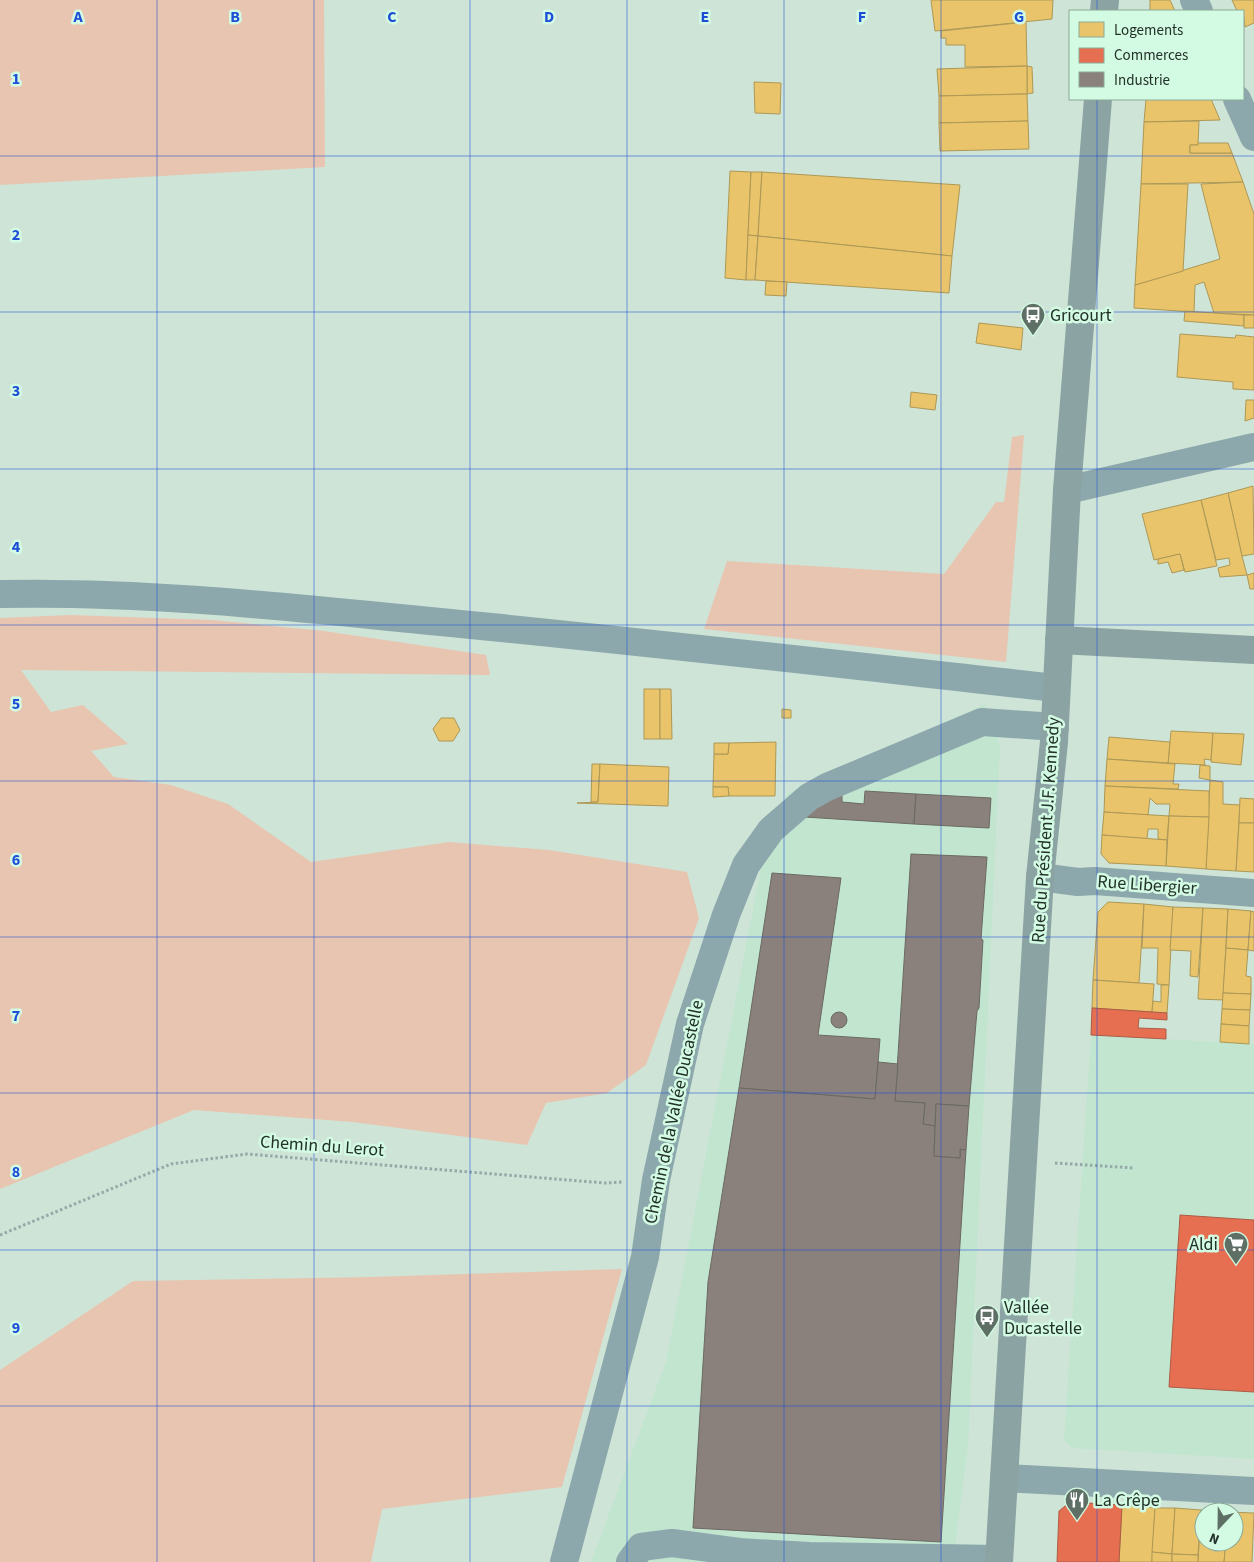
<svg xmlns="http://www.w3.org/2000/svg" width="1254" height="1562" font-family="'Source Sans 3',sans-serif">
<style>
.built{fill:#c2e5d0}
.green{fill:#e8c5b0}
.homes{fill:#e9c46a;stroke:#ad9856}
.shops{fill:#e76f51;stroke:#ac5c45}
.industry{fill:#8a817c;stroke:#6b6963}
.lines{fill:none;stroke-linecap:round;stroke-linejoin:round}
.path{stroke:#94a9a8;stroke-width:3;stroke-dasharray:2.5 2.5;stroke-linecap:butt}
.minor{stroke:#8da8ac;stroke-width:28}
.major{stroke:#8ca3a3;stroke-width:28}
.grid{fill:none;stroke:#1d4ed8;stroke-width:1;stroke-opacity:0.55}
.labels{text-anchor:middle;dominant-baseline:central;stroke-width:5;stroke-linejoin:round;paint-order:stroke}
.poi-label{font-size:18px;fill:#223129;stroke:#d3fae2;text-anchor:start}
.street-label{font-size:18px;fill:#223129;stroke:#d3fae2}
.grid-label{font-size:16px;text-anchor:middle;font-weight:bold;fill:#1d4ed8;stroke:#d3fae2;stroke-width:5;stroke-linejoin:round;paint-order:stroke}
</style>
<rect width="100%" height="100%" fill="#cee4d7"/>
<g class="built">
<polygon points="985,704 1000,746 968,1447 953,1562 591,1562 666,1362 763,857 788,793"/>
<polygon points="1091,1035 1254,1044 1254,1459 1072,1448 1064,1440"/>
</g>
<g class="green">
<polygon points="0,0 324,0 325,167 0,185"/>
<polygon points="1024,435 1006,662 704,629 727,561 944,574 996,502 1004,502 1012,437"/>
<polygon points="71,615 212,620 324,631 486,655 490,675 21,670 51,712 83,705 128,744 91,751 114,777 171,785 228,804 311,862 449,842 549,850 687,872 699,918 646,1065 607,1093 546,1103 527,1145 353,1122 194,1110 0,1189 0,618"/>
<polygon points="622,1269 562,1487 382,1509 371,1562 0,1562 0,1370 133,1281 371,1277"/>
</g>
<g class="homes">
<polygon points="931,0 1053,0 1052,19 935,31"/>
<polygon points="1150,0 1170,0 1175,11 1150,11"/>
<polygon points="1232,0 1254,0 1254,23 1245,27 1243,11 1237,11"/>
<polygon points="1026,22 1027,66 965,67 965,45 946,45 946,38 941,38 941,31"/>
<polygon points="1027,66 1032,67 1033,93 1027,94"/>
<polygon points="1027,66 1027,94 939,96 937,69"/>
<polygon points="754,82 781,83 780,114 755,113"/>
<polygon points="1027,94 1028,121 939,123 939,96"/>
<polygon points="1146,99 1211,99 1220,120 1144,122"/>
<polygon points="1028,121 1029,149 940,151 939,123"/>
<polygon points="1199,121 1198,145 1190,145 1190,153 1232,153 1243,182 1141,184 1144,122"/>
<polygon points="1198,143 1228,143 1232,153 1190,153 1190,145 1198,145"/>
<polygon points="730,171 751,172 746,280 725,278"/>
<polygon points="751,172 762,172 758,236 748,235"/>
<polygon points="762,172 960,185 952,256 758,236"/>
<polygon points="1243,182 1254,214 1254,315 1214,313 1204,282 1195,285 1194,312 1134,308 1135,285 1220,259 1201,184"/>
<polygon points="1141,184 1188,184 1183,271 1135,285"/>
<polygon points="748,235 758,236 755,280 746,280"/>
<polygon points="758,236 952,256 949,293 755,280"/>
<polygon points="766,281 787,282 786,296 765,295"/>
<polygon points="1185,311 1244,315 1244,326 1184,321"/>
<rect x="1244" y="315" width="10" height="13"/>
<polygon points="979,323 1023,328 1021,350 976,343"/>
<polygon points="1180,334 1235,338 1236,335 1254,337 1254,390 1233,389 1233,382 1177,377"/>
<polygon points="911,392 937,395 935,410 910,407"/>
<polygon points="1246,400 1254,400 1254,418 1245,421"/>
<polygon points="1253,486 1254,554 1242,556 1228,493"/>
<polygon points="1228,493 1242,556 1247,575 1220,577 1218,568 1230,565 1229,558 1216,560 1201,500"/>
<polygon points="1201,500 1217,566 1185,572 1180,554 1154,560 1142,514"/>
<polygon points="1180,554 1184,570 1172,573 1168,562 1158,564 1158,559"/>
<polygon points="1254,573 1254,589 1250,589 1247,575"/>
<rect x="644" y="689" width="16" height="50"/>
<polygon points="660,689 671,689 672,739 660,739"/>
<polygon points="782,709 791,710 791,718 782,718"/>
<polygon points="441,718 454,718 460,730 453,741 439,741 433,729"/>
<polygon points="1171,731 1213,733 1211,760 1204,759 1205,765 1168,763"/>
<polygon points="1213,733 1244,734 1241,765 1211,762"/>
<polygon points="1109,737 1170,742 1168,763 1107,759"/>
<polygon points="776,742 775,796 729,796 728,787 713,787 714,754 728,754 729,743"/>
<polygon points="714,743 729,743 728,754 714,754"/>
<polygon points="1107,759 1175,764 1173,784 1179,784 1178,789 1105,786"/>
<polygon points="592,764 600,764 598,802 591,802"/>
<polygon points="600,764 669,767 668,806 577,803 598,802"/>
<polygon points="1200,765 1210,766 1210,780 1199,778"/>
<polygon points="1210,780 1223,782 1223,804 1240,805 1236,871 1206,869"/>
<polygon points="1105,786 1209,791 1209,817 1169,816 1170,804 1156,804 1150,798 1148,815 1104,812"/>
<polygon points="713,787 728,787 729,796 713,797"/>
<polygon points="1240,798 1254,799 1254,823 1239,823"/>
<polygon points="1104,812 1169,816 1167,840 1158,839 1158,829 1148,829 1147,839 1102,835"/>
<polygon points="1169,816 1209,817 1206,869 1166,866"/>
<polygon points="1239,823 1254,823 1254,872 1236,871"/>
<polygon points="1102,835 1167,840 1166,866 1109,863 1101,854"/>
<polygon points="1108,902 1144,904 1139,983 1093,980 1098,912"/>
<polygon points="1144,904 1173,907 1169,985 1157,984 1158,948 1142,948"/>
<polygon points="1173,907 1203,908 1198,977 1190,976 1191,951 1170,950"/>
<polygon points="1203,908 1228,909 1223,1000 1198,999"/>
<polygon points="1228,909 1251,911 1248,950 1226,948"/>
<polygon points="1251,911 1254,912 1254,951 1248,950"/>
<polygon points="1226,948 1248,950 1246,976 1251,977 1251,994 1223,993"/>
<polygon points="1093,980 1154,984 1152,1012 1092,1008"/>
<polygon points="1161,985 1169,985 1167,1013 1152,1012 1153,1001 1161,1002"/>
<polygon points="1223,993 1251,994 1250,1010 1222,1009"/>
<polygon points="1222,1009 1250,1010 1249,1026 1221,1024"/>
<polygon points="1221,1024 1249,1026 1249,1044 1220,1042"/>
<polygon points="1122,1505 1155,1508 1152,1562 1119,1562"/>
<polygon points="1155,1508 1175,1508 1172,1554 1152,1552"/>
<polygon points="1175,1508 1201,1510 1198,1555 1172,1554"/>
<polygon points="1201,1510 1227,1512 1204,1512 1204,1542 1226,1542 1224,1562 1198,1562"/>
<polygon points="1227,1512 1254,1513 1252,1562 1224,1562 1226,1542 1234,1542 1234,1512"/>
<polygon points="1152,1552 1172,1554 1172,1562 1152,1562"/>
<polygon points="1172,1554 1198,1555 1198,1562 1172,1562"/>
</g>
<g class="shops">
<polygon points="1092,1008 1167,1013 1167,1020 1139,1018 1138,1028 1166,1029 1166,1039 1091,1035"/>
<polygon points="1180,1215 1254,1220 1254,1392 1169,1387"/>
<polygon points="1070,1502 1122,1505 1119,1562 1057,1562 1059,1511"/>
</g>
<g class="industry">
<polygon points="865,791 916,794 914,824 805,817 807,810 842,794 842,802 864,804"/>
<polygon points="916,794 991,798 989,828 914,824"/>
<polygon points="911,854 987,857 981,939 983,940 979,1008 977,1011 969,1106 936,1104 935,1126 923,1124 925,1103 895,1101"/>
<polygon points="772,873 841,878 818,1035 880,1039 875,1099 739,1088"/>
<circle cx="839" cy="1020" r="8"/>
<polygon points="878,1062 898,1064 895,1101 925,1103 923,1124 935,1126 934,1156 960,1158 960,1149 966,1150 941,1542 693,1528 708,1282 739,1088 875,1099"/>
<polygon points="936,1104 969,1106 966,1150 960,1149 960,1158 934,1156"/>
</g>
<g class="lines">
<g class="path">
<polyline points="1055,1163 1134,1168"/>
<polyline points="0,1235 171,1164 247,1154 605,1183 623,1182"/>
</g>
<g class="minor">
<polyline points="1194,0 1199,11"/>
<polyline points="1237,99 1254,137"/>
<polyline points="1067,490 1254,447"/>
<path d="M0,594C144,591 287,607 430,621C639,641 847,665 1056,688"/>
<polyline points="1040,877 1078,882 1095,881 1254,893"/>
<polyline points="1004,1478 1254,1491"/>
<polyline points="564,1562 645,1257 656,1180 690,1024 726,915 746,865 771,830 809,797 827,787 982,722 1055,727"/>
<polyline points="630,1562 641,1547 672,1543 739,1552 809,1556 999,1559"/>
</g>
<g class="major">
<polyline points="1104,11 1105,0"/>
<polyline points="1059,640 1254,650"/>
<polyline points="999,1562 1040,877 1054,742 1067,490 1098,99"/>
</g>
</g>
<path class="grid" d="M157,0V1562M314,0V1562M470,0V1562M627,0V1562M784,0V1562M941,0V1562M1097,0V11M1097,99V1562M0,156H1254M0,312H1254M0,469H1254M0,625H1254M0,781H1254M0,937H1254M0,1093H1254M0,1250H1254M0,1406H1254"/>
<defs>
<symbol id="bus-pin" viewBox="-11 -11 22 30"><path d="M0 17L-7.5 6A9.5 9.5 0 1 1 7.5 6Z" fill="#5e7066" stroke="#d3fae2"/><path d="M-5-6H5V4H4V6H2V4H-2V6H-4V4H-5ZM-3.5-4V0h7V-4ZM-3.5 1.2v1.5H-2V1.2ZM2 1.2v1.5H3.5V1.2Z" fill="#fff"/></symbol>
<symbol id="supermarket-pin" viewBox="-11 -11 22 30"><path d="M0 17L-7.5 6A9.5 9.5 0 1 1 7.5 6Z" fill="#5e7066" stroke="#d3fae2"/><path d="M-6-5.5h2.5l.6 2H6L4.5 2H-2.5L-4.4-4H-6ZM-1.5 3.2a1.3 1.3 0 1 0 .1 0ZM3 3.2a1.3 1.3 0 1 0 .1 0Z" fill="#fff"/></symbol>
<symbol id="restaurant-pin" viewBox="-11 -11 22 30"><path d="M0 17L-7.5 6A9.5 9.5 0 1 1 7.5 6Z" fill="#5e7066" stroke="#d3fae2"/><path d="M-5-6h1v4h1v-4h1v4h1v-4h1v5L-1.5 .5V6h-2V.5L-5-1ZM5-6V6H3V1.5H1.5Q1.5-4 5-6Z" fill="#fff"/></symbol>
</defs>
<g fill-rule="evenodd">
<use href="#bus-pin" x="1019" y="301" width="28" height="38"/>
<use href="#supermarket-pin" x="1222" y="1230" width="28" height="38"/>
<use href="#bus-pin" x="973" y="1303" width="28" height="38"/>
<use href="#restaurant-pin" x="1063" y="1486" width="28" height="38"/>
</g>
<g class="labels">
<g class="poi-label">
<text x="1050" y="315">Gricourt</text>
<text x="1218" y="1244" text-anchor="end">Aldi</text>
<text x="1004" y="1307">Vallée<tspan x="1004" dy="21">Ducastelle</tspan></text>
<text x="1094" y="1500">La Crêpe</text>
</g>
<g class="street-label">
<text transform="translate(1046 830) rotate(-86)">Rue du Président J.F. Kennedy</text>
<text transform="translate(1147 885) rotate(4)">Rue Libergier</text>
<text transform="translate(674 1112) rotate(-78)">Chemin de la Vallée Ducastelle</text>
<text transform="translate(322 1146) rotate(4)">Chemin du Lerot</text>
</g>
</g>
<g class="grid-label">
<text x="78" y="22">A</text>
<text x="235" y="22">B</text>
<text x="392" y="22">C</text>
<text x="549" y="22">D</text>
<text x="705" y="22">E</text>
<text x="862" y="22">F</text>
<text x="1019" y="22">G</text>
<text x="16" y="84">1</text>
<text x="16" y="240">2</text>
<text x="16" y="396">3</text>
<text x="16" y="552">4</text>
<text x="16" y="709">5</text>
<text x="16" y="865">6</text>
<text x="16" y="1021">7</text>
<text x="16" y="1177">8</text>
<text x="16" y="1333">9</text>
</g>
<rect x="1069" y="10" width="175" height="90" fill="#d3fae2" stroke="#8caa98"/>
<rect x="1079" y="22" width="25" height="15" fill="#e9c46a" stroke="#8caa98"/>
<text x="1114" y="35" font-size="15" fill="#223129">Logements</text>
<rect x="1079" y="48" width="25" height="15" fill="#e76f51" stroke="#8caa98"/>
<text x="1114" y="60" font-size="15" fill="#223129">Commerces</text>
<rect x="1079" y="72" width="25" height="15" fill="#8a817c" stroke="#8caa98"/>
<text x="1114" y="85" font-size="15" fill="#223129">Industrie</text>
<g transform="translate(1219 1527) rotate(202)"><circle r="24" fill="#d3fae2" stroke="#8caa98"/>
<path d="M0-4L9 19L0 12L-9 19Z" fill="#5e7066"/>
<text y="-8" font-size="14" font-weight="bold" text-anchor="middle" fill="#223129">N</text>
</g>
</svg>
